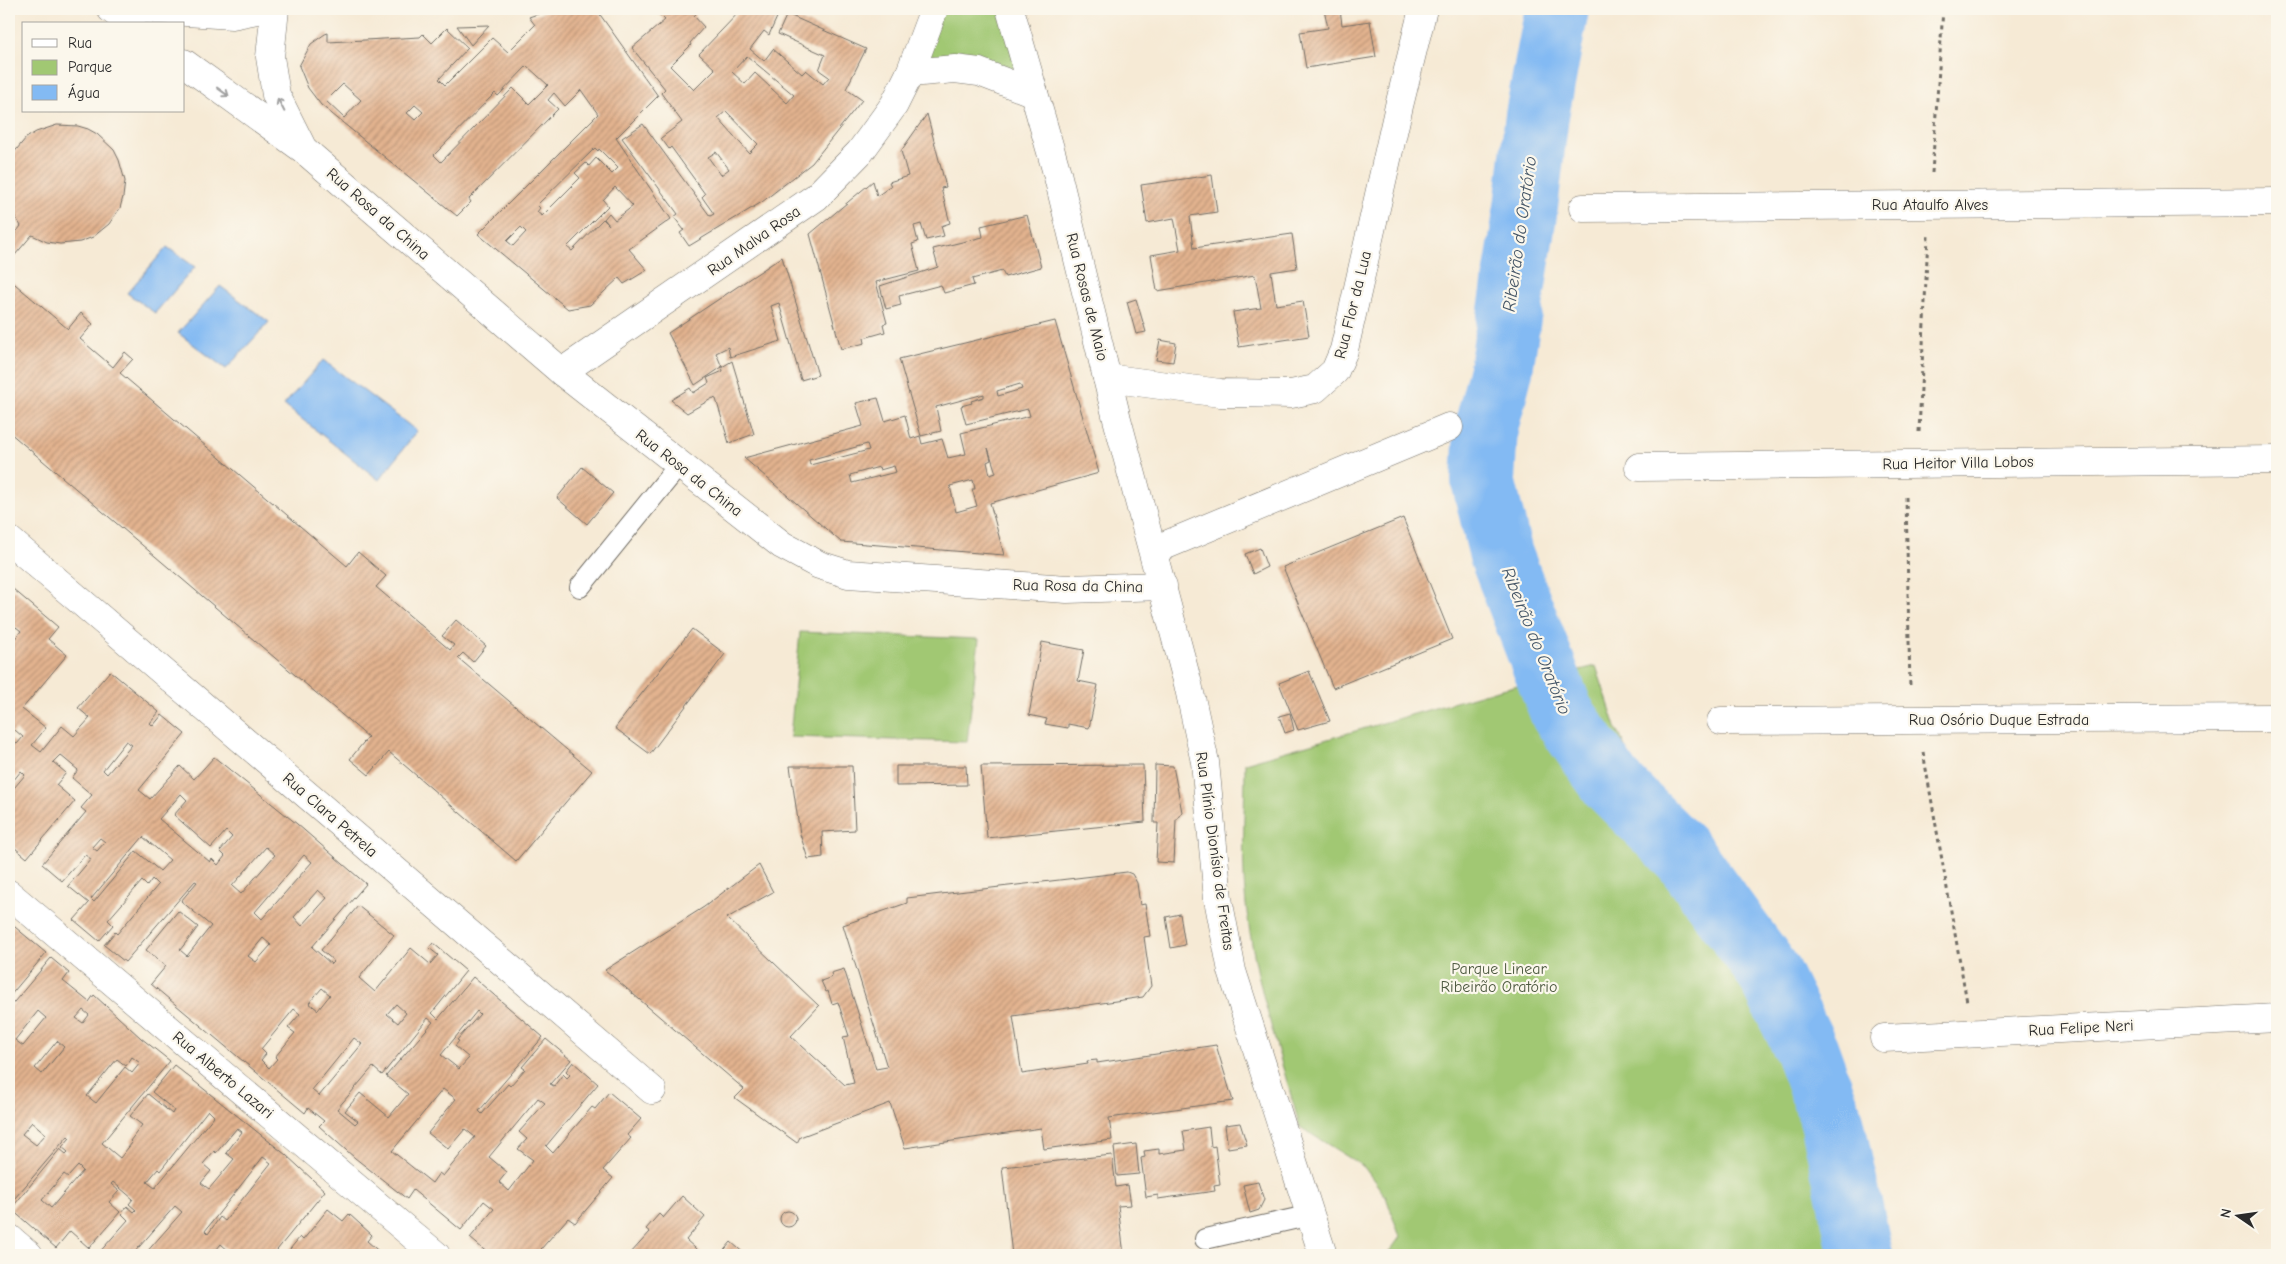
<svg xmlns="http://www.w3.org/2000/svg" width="2286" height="1264" font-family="'Comic Neue',sans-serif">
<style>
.park{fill:#a1c873;stroke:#667a4f}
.water{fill:#83baf3;stroke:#57728f}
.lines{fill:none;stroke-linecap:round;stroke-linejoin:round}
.river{stroke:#83baf3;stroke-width:64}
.building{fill:url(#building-hatch);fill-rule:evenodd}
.lane-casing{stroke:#726e66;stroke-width:22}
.street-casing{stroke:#726e66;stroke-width:29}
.path{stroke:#726e66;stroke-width:3;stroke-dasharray:4 4;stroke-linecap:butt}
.lane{stroke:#fff;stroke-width:20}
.street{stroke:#fff;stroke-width:28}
.oneway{stroke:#a0a0a0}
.labels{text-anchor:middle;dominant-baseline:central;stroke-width:4.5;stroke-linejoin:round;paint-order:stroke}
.street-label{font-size:16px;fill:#2b2b2b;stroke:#fbf7ec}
.park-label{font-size:16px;fill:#4e5a41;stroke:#fbf7ec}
.water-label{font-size:18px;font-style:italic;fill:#455667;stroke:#fbf7ec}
</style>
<defs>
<pattern id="building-hatch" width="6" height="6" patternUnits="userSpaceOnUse" patternTransform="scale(1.25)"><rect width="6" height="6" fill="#e3b38f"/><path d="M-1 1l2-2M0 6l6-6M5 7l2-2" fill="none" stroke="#b89275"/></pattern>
</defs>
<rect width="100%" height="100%" fill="#fbf7ec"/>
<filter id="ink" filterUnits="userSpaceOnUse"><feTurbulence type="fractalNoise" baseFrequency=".02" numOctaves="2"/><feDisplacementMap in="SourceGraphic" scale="10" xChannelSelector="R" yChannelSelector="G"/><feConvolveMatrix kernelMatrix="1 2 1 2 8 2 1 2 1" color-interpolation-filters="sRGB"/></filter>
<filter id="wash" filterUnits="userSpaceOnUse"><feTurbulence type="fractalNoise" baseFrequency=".0096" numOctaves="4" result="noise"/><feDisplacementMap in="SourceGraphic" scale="20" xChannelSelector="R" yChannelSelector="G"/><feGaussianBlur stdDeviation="1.12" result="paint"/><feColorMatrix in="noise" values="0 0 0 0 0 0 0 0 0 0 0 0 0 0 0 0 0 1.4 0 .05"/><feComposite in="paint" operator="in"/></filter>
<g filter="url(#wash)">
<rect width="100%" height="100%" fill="#f6ead5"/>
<g class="park">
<polygon points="937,9 1007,9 1030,90 916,68"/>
<polygon points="800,632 979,639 967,742 790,737"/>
<path d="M1596,666L1616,727L1634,767L1660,808L1679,831L1722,890L1733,910L1747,928L1757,964L1775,1015L1778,1031L1785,1053L1801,1079L1807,1107L1833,1185L1841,1214L1847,1255H1387L1400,1237L1386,1197L1364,1167L1300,1127C1281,1059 1258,990 1248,920C1240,869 1245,815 1245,763L1490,692Z"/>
</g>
<g class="water">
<polygon points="167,247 195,267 155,313 127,293"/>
<polygon points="220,286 269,322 226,369 178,333"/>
<polygon points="323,360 417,431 379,480 284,405"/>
</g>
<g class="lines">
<polyline class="river" points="1557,9 1537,115 1526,207 1501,370 1486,428 1483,480 1501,555 1562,713 1612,784 1684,856 1768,971 1807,1051 1832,1121 1861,1255"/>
</g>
<g id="blocks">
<g class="building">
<path d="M552,9H596L658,96L616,138L671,219L629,249L647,270L624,284L619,278L590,305L568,309L478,234L598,114L581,90L565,106L554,93L548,100L558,109L469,199L471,202L457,216L321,105L308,88L299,66L311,44L325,34L328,33V42L420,37L423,34L432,43L447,28L468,48L439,79L445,85L492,38L508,52L535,25L529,17ZM527,66L548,85L529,104L513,88L441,162L434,155L495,93L498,96ZM343,84L361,100L344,118L326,101ZM415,105L423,112L415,120L407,113ZM595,148L598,151L599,149L618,168L612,174L596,158L589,166L586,163L575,173L580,178L542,216L537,212L540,208L537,205ZM615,187L633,206L615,220L609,213L604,219L609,225L603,219L572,251L567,247L608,206L603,200ZM521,227L526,232L513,246L507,241Z"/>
<path d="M654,9H700L694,16L704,27L690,43L691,45L670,66L694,90L715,69L699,54L742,9H778L775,14L778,15L769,35L764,31L750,49L764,61L773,49L802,74L806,70L823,84L829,77L819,70L825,55L778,34L787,14L866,49L846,89L862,100L812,163L762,202L689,246L680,233L684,230L674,217L678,214L622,138L643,124L710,216L714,214L702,197L705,194L671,147L669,149L661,138L682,122L661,93L665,89L632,48L665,20ZM747,56L794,95L787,103L755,73L745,84L732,72ZM726,111L758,144L749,153L718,118ZM716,152L729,169L721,175L708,157Z"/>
<polygon points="1324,9 1340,9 1342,25 1370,21 1376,57 1306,68 1300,32 1328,28"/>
<polygon points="489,25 471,45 457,26"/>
<polygon points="927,114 946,187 941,188 950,223 941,226 944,236 926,240 921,224 914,226 918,242 912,244 919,271 876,282 887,323 883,324 885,332 864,338 865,343 841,349 810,234 873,181 877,196 891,186 889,182 908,176 901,151"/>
<polygon points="57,125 78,126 88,129 97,134 114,150 119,160 125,181 123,197 120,208 109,224 93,237 80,242 60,244 47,242 32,235 9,262 9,241 21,226 9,207 9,163 12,155 26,138 36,132"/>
<polygon points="1212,175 1217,212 1190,216 1194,248 1292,234 1297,268 1271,272 1276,305 1303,301 1309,336 1239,347 1233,312 1261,308 1255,275 1157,291 1151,255 1180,250 1174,218 1147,223 1141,185"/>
<polygon points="1027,215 1041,267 1005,277 1002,271 972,279 974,285 944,293 941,285 899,296 901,305 886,309 880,286 938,267 933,249 983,237 981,226"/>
<polygon points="782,257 818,375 801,380 779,303 771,306 781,341 730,357 728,347 716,353 722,367 695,385 668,333"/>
<polygon points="9,279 68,329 81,313 93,324 80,339 113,367 125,352 133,359 120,373 347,566 358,552 386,576 376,587 450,650 454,645 442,636 456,620 486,646 473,662 463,653 458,658 592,771 516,861 389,752 369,775 350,759 368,737 9,432"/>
<polygon points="1136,299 1146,332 1136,334 1127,302"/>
<path d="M1055,321L1099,473L990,503L1004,555L841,542L744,458L863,426L856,403L878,398L885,421L905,415L911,439L920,436L922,444L942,439L948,458L966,454L961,433L1030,416L1028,409L966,424L961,406L972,403L971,401L984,397V394L936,407L941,431L921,436L899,359ZM1020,384L1022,389L998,396L997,391ZM867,444L869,450L810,465L809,460ZM988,448L996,473L990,475L987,462L991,460ZM894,466L896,472L852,483L850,475L879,467L880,470ZM973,480L975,489H972L977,506L956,512L950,486Z"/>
<polygon points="1160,340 1176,343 1173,362 1156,360"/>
<polygon points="732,361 754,434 729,443 716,399 713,398 687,413 671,400 690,388 693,393 709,383 707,378 723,371 722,367"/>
<polygon points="582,467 613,493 587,524 557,498"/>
<polygon points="1403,518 1452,639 1333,688 1283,567"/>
<polygon points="1260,548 1267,567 1253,574 1245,554"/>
<path d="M13,589L58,627L48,639L67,655L22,709L46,728L32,745L41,752L62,726L74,736L90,718L78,708L110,671L159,712L150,723L153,726L162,715L185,734L139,790L150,799L180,766L194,779L214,757L297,824L366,884L312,947L331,964L334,961L321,950L358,906L394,935L359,978L375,992L411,948L430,964L438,955L429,948L433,943L466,971L432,1013L438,1019L473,977L543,1037L479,1111L482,1114L508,1084L510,1086L525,1069L522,1067L546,1039L571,1060L550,1084L554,1086L563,1074L567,1078L570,1075L566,1071L573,1062L598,1084L546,1146L553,1153L592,1107L595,1109L609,1092L641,1119L627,1135L631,1138L603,1170L613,1178L575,1223L568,1218L541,1249L550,1255H490L470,1238L494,1209L484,1201L461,1230L413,1190L407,1199L355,1158L319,1126L324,1121L308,1108L305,1113L151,984L166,966L146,950L178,911L198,927L180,950L187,956L211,926L181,901L197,882L195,881L125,962L104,945L115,932L117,934L158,885L152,879L147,886L142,881L108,920L113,925L99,941L74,920L89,903L68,886L91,859L85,855L62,881L42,864L86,812L81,808L92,795L72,778L78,770L60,755L53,762L66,773L56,785L75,801L27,858L9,843V794L25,775L21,771L9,786V646L21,631L16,627L9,635V594ZM15,730L23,737L17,744L9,738ZM126,741L132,745L107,774L103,770ZM181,794L187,800L174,815L211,848L226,831L232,837L220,851L225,856L218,865L212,859L210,862L159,819ZM143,837L170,860L160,871L136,851L94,902L91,899ZM100,838L105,842L97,851L92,847ZM266,847L275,855L241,894L232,886ZM304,855L312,862L262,919L255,912ZM318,890L327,898L302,926L294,917ZM263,938L271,945L256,962L248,956ZM322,988L330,995L318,1010L309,1003ZM396,1004L406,1013L398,1023L387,1014ZM294,1009L300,1014L288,1028L295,1033L275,1057L277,1059L269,1068L261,1060L266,1054L261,1049ZM477,1011L480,1014L457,1040L459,1041L455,1046L469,1058L459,1069L441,1055ZM428,1018L433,1022L386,1076L408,1094L389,1117L360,1093L345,1111L358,1121L355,1124L337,1109L373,1067L382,1075ZM354,1038L362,1044L319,1096L312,1090ZM443,1089L456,1099L428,1133L448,1149L465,1129L475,1137L443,1176L439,1173L432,1183L392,1151ZM538,1098L545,1103L519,1132L527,1139L518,1149L533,1160L509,1191L499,1182L507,1172L489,1157Z"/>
<polygon points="692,629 725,654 650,754 615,728"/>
<polygon points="1042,642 1084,650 1078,681 1098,685 1089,728 1068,724 1068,728 1045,724 1047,719 1029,715"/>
<polygon points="1309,671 1330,721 1298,730 1279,683"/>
<polygon points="1290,713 1294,730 1285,733 1279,716"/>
<polygon points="1143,765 1145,822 987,838 981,766"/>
<polygon points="1155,765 1173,766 1182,812 1176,820 1174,863 1156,862 1158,823 1154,823"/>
<polygon points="790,766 852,766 855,830 822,832 823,857 808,859 800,834"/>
<polygon points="896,766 966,766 967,785 896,786"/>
<polygon points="759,865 773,892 727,918 819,1006 791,1036 845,1085 854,1083 843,1037 849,1036 838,1002 832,1004 828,991 826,992 821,981 832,977 831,973 844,969 876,1069 887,1067 843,925 907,903 907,898 1127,872 1132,874 1137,883 1140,905 1145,904 1150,936 1144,937 1151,986 1143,997 1013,1016 1022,1074 1088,1064 1087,1061 1097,1060 1097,1063 1216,1045 1233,1101 1109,1118 1112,1140 1044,1149 1041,1128 905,1148 890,1103 800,1137 797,1143 735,1098 744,1089 605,970 704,907"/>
<polygon points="1180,914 1185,945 1171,948 1166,917"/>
<polygon points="9,922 46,953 9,997"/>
<path d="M51,958L69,973L63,981L89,1002L94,995L141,1038L170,1061L102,1143L120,1158L132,1143L130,1141L142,1125L130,1116L148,1094L172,1114L174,1110L152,1092L174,1065L286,1155L325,1191L273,1255H229L231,1253L221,1244L212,1255H144L182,1212L175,1206L132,1255H97L128,1220L121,1213L127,1206L134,1212L136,1210L129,1204L133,1199L113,1182L111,1184L119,1191L109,1202L120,1212L89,1248L70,1231L56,1248L11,1209L60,1149L66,1154L68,1152L62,1147L70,1138L68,1136L9,1205V1112L12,1108L9,1105V1008ZM83,1010L89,1015L83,1023L76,1018ZM38,1011L46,1018L23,1046L15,1040ZM57,1041L64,1047L42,1074L35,1068ZM132,1057L140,1063L132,1073L125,1067L96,1103L87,1096L117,1059L126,1066ZM208,1110L214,1116L155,1188L147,1182L158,1169L160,1171ZM32,1122L46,1134L36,1145L22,1134ZM237,1128L242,1132L226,1153L234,1159L209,1189L201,1183L211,1171L203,1164L214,1151L216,1153ZM263,1157L271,1163L225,1221L220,1217L208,1234L205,1231ZM78,1166L83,1171L51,1208L42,1200L64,1174L68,1177Z"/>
<polygon points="1240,1123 1247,1145 1228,1148 1225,1125"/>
<polygon points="1209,1127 1211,1147 1215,1146 1220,1185 1214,1186 1215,1191 1158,1199 1158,1195 1146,1197 1141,1158 1145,1157 1144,1151 1159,1149 1159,1154 1186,1150 1183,1131"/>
<polygon points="1136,1144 1139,1174 1117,1176 1114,1147"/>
<polygon points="1112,1155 1116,1187 1128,1185 1131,1205 1118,1206 1124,1255 1012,1255 1002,1167"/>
<polygon points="1258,1182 1264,1200 1259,1210 1250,1213 1243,1185"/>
<polygon points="682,1196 705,1217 686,1240 703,1255 677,1255 674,1253 672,1255 629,1255 650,1232 646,1229 659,1214 663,1218"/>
<polygon points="328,1209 343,1221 349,1214 372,1235 367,1241 383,1255 349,1255 345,1253 343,1255 285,1255 300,1237 303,1240"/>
<circle cx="788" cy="1219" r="8"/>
<polygon points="731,1242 746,1255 720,1255"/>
</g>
</g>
</g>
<g filter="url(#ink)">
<use href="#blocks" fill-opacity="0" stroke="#726e66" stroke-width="1"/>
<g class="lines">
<defs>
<g id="lane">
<polyline points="580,587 679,465"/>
<polyline points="1205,1239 1311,1215"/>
</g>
<g id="street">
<polyline points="111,9 131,24"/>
<polyline points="141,9 232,15 262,9"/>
<polyline points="275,9 270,57 276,95 301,145"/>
<polyline points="1010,9 1057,173 1117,419 1188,684 1205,762 1218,899 1232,971 1323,1255"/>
<polyline points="184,63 303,149 562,372 782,545 819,565 848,574 1067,589 1163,586"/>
<polyline points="910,73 955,69 979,72 1034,93"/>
<polyline points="1583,208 2277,202"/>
<polyline points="562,372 816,197 860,152 894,105 910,73 934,9"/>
<polyline points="1107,378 1220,393 1291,394 1315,389 1335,371 1344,350 1399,106 1423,9"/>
<polyline points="1639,467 2277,460"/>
<polyline points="9,540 652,1090"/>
<polyline points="1154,550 1449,427"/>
<polyline points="1721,721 2277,718"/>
<polyline points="9,894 436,1255"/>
<polyline points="1884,1038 2277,1018"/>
<polyline points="9,1238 29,1255"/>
</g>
</defs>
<use href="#lane" class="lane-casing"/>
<use href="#street" class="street-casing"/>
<g class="path">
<polyline points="1932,173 1943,9"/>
<polyline points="1919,432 1928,236"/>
<polyline points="1906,497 1910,688"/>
<polyline points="1923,752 1967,1002"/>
</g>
<use href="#lane" class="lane"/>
<use href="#street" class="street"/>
</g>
<defs><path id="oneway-shaft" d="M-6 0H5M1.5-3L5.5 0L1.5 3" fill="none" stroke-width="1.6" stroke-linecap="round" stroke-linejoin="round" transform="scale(1.25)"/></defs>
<g class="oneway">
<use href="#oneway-shaft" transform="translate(223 92) rotate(36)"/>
<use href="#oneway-shaft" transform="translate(281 105) rotate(-117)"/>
</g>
</g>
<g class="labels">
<g class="street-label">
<text x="1930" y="205">Rua Ataulfo Alves</text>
<text transform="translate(378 214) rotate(41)">Rua Rosa da China</text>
<text transform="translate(754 241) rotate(-35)">Rua Malva Rosa</text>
<text transform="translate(1087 297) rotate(76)">Rua Rosas de Maio</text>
<text transform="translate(1353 305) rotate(-76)">Rua Flor da Lua</text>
<text transform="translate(1958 463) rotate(-1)">Rua Heitor Villa Lobos</text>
<text transform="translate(689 473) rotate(38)">Rua Rosa da China</text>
<text transform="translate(1078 586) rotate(1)">Rua Rosa da China</text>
<text x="1999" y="720">Rua Osório Duque Estrada</text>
<text transform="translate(330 815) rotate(41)">Rua Clara Petrela</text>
<text transform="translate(1215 851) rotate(82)">Rua Plínio Dionísio de Freitas</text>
<text transform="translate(2081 1028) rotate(-3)">Rua Felipe Neri</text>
<text transform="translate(223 1075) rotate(40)">Rua Alberto Lazari</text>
</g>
<g class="park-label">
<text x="1499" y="969">Parque Linear<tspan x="1499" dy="18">Ribeirão Oratório</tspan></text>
</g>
<g class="water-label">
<text transform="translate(1520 234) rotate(-82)">Ribeirão do Oratório</text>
<text transform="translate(1536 641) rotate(68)">Ribeirão do Oratório</text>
</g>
</g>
<rect width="2286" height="1264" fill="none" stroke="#fbf7ec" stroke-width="30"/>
<rect x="22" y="22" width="162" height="90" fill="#fbf7ec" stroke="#a8a59f"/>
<rect x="32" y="39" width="25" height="8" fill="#ffffff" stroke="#a8a59f"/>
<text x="68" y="48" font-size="15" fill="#2b2b2b">Rua</text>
<rect x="32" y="60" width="25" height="15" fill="#a1c873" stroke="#a8a59f"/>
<text x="68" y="72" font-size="15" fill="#2b2b2b">Parque</text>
<rect x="32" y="85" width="25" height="15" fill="#83baf3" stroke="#a8a59f"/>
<text x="68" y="98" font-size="15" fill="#2b2b2b">Água</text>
<g transform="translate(2238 1216) rotate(283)" stroke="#fbf7ec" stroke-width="4" paint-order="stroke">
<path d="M0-4L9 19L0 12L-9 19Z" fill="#2b2b2b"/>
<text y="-8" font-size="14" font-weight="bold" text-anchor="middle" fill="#2b2b2b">N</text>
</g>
</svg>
